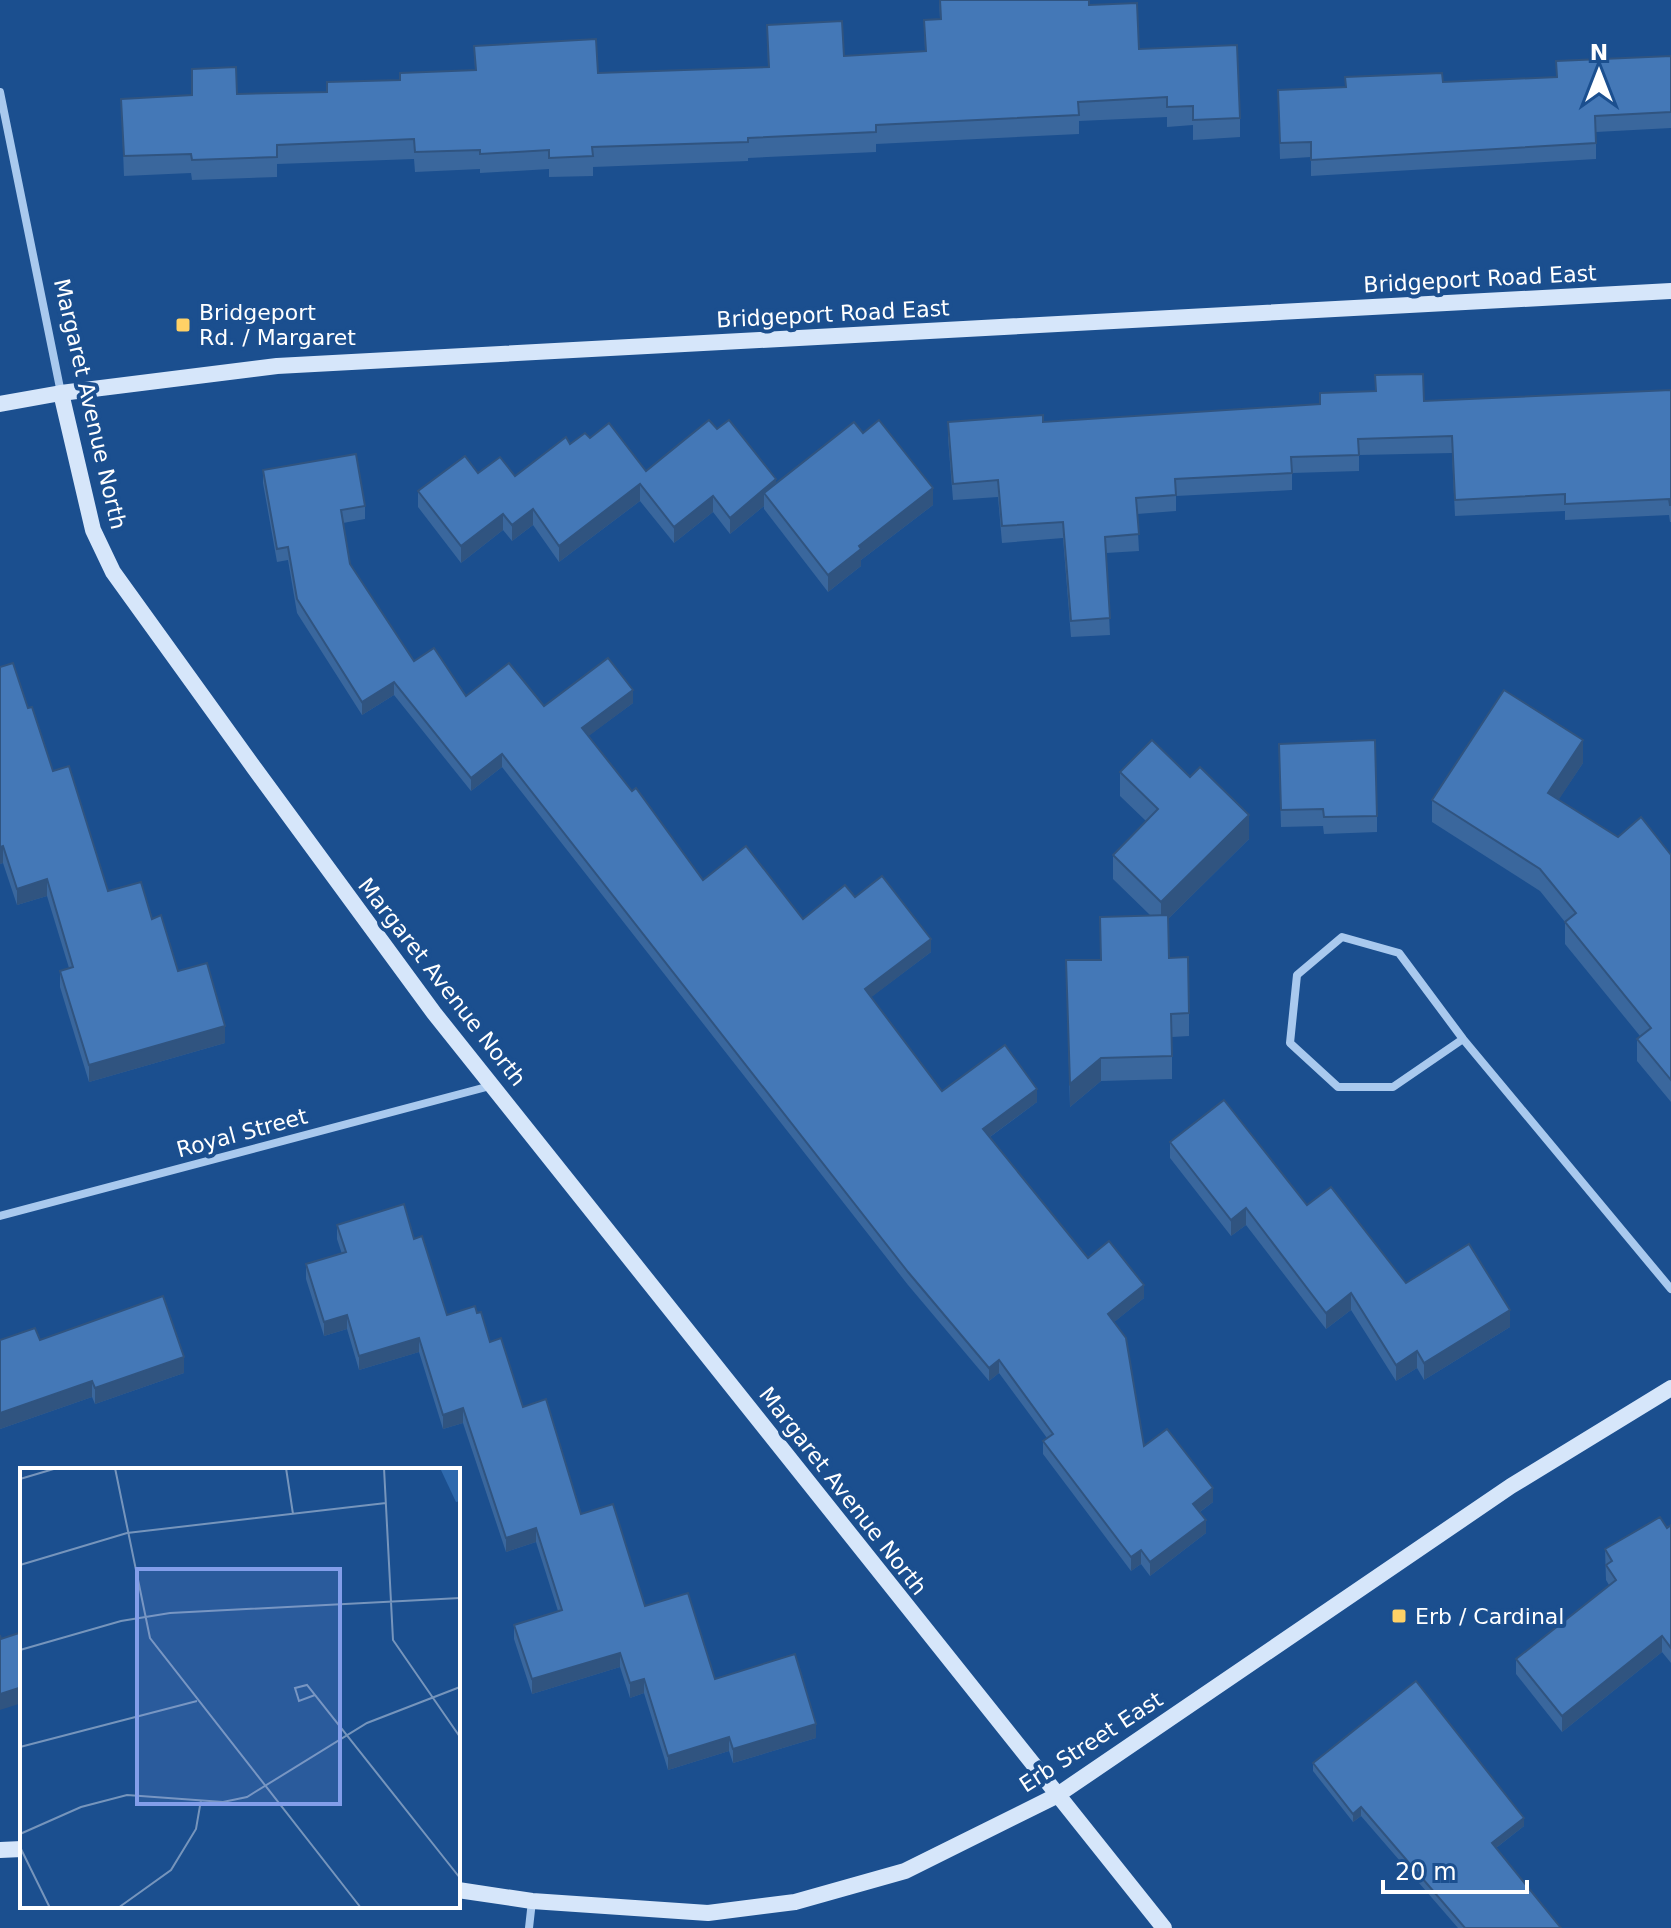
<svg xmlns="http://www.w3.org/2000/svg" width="1671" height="1928" font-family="'DejaVu Sans',sans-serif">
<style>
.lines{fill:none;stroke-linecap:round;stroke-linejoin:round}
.street{stroke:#a9c9ee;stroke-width:8}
.secondary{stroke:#d6e6fa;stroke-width:16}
.wall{fill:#3a679d}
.shaded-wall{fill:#305480}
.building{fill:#4478b7;stroke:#305480;stroke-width:2}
.poi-dot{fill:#ffd166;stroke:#1b4f8f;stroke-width:3}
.labels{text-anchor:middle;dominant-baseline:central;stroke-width:8;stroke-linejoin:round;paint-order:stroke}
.street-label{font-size:22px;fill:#fff;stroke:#1b4f8f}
.poi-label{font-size:22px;fill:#fff;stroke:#1b4f8f;text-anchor:start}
.inset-road{fill:none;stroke:#7695bc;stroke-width:2}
.view{fill:#839eea;fill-opacity:0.15;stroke:#839eea;stroke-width:4}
.inset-edge{fill:none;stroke:#fff;stroke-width:4}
</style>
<rect width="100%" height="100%" fill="#1b4f8f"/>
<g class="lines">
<g class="street">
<polyline points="0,92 61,393"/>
<polyline points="1463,1039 1393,1087 1338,1087 1290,1043 1297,975 1342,937 1399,953 1463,1039 1671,1289"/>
<polyline points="0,1216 494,1085"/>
<polyline points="529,1928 532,1901"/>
</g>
<g class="secondary">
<polyline points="61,393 93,530 113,572 255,769 434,1013 1164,1928"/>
<polyline points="0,404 61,393 277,366 1671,291"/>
<polyline points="0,1850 22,1849"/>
<polyline points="458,1890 532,1901 708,1913 795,1902 905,1871 1056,1796 1511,1486 1671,1388"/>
</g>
</g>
<g class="wall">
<polygon points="939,0 1089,0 1089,5 1139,49 1240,118 1240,137 1193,140 1193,125 1167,127 1167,117 1079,121 1079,134 876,144 876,152 748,158 748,161 593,167 593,176 549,177 549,169 480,173 480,169 415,172 414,159 277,164 277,177 192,180 191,173 124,176 121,99 237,94 327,92 400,80 475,70 474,46 598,73 768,67 767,25 844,56 925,51 924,20 940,19"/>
<polygon points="1671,56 1671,128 1596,132 1596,159 1311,176 1311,157 1280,159 1278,90 1556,77 1556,61"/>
<polygon points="1671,390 1671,522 1670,522 1669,515 1565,520 1565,511 1455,516 1452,453 1359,455 1359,471 1292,473 1292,490 1176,496 1176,511 1137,514 1139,551 1106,553 1110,635 1071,637 1063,538 1002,543 998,497 953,500 948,438 948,422 1043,422 1424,401"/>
<polygon points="717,429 776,483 863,433 933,505 861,560 861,566 828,592 764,509 764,506 730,534 713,512 674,543 640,501 559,562 533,525 512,541 503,530 461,563 418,507 418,491 478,473 515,476 570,444 646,471"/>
<polygon points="263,470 365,506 365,519 343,523 350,564 414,661 466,696 544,706 633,703 588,736 703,880 803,919 855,897 931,952 871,997 942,1091 1037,1102 990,1137 1088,1258 1144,1298 1114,1322 1144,1446 1213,1502 1200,1512 1206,1533 1150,1576 1141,1564 1131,1571 1043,1454 1043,1441 1047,1438 999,1373 989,1381 908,1285 502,767 471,791 394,695 362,715 297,613 288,560 277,562 263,483"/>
<polygon points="0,667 28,708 53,771 108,891 152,919 178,971 225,1043 89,1082 60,987 60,971 69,968 47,896 17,905 3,863 0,864"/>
<polygon points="1279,760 1377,816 1377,832 1324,834 1323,826 1281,827"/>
<polygon points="1583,763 1558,800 1618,837 1671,855 1671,1102 1637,1061 1637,1039 1640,1036 1565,944 1565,922 1540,891 1432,822 1432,800"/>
<polygon points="1120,772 1249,839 1168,919 1169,958 1189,1013 1189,1036 1172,1037 1172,1079 1101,1081 1070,1107 1066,960 1100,960 1100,917 1151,916 1113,879 1113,855 1146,821 1120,796"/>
<polygon points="1170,1142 1307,1205 1406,1283 1510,1327 1424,1380 1417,1368 1396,1381 1351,1310 1326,1329 1246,1225 1231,1236 1170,1158"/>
<polygon points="337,1225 414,1239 447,1315 490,1342 523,1407 581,1514 645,1606 715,1679 816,1738 733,1763 729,1751 668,1770 644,1693 630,1698 620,1667 532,1694 514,1639 514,1625 558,1611 536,1542 506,1552 463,1423 443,1429 419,1352 359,1370 347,1329 324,1336 306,1279 306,1264 342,1254 337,1239"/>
<polygon points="0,1340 40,1340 184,1373 95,1404 92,1397 0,1429"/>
<polygon points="1671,1525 1671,1663 1662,1652 1562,1732 1516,1674 1516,1659 1609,1585 1606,1580 1605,1549"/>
<polygon points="1313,1763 1524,1826 1496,1848 1561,1928 1458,1928 1361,1816 1353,1822 1313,1771"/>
</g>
<g class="shaded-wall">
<polygon points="776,479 776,496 764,493 764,506 730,534 730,518"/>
<polygon points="640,484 640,501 559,562 559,546"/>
<polygon points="933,488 933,505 861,560 861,566 828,592 828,575 859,546"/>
<polygon points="713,496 713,512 674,543 674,527"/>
<polygon points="533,509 533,525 512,541 512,525"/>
<polygon points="503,514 503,530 461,563 461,546"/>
<polygon points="394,682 394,695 362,715 362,702"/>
<polygon points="633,690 633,703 582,741 582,728"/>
<polygon points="1583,740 1583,763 1548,816 1548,793"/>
<polygon points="502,754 502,767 471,791 471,778"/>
<polygon points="1249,815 1249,839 1161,926 1161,902"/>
<polygon points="3,846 3,863 0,864 0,847"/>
<polygon points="47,879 47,896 17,905 17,889"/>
<polygon points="931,939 931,952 865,1002 865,989"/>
<polygon points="225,1026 225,1043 89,1082 89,1065"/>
<polygon points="1101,1058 1101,1081 1070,1107 1070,1084"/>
<polygon points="1037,1089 1037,1102 983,1142 983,1129"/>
<polygon points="1246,1208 1246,1225 1231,1236 1231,1220"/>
<polygon points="1144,1285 1144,1298 1108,1327 1108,1314"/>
<polygon points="1351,1293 1351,1310 1326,1329 1326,1313"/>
<polygon points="1510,1310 1510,1327 1424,1380 1424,1363"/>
<polygon points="347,1315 347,1329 324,1336 324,1322"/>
<polygon points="419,1338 419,1352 359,1370 359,1356"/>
<polygon points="1417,1351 1417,1368 1396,1381 1396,1365"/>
<polygon points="184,1357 184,1373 95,1404 95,1388"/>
<polygon points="999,1360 999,1373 989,1381 989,1368"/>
<polygon points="92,1381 92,1397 0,1429 0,1413"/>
<polygon points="463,1408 463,1423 443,1429 443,1415"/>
<polygon points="1213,1488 1213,1502 1193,1517 1193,1504"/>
<polygon points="1206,1520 1206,1533 1150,1576 1150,1562"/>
<polygon points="536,1528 536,1542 506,1552 506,1538"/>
<polygon points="1141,1550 1141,1564 1131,1571 1131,1557"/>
<polygon points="1662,1636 1662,1652 1562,1732 1562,1716"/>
<polygon points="620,1653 620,1667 532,1694 532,1679"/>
<polygon points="644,1679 644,1693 630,1698 630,1683"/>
<polygon points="22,1687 22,1703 0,1710 0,1694"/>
<polygon points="816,1724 816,1738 733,1763 733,1749"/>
<polygon points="729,1737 729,1751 668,1770 668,1756"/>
<polygon points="1361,1807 1361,1816 1353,1822 1353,1814"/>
<polygon points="1524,1818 1524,1826 1492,1851 1492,1843"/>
</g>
<g class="building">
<polygon points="940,0 1089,0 1089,5 1137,3 1139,49 1237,45 1240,118 1193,120 1193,106 1167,107 1167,97 1078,102 1079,115 876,125 876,132 748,138 748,142 592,147 593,156 549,158 549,150 480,154 480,150 415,152 414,139 277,145 277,157 192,160 191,154 124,156 121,99 192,95 192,69 236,67 237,94 327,92 327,82 400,80 400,73 476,70 474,46 596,39 598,73 769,67 767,25 842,21 844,56 926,51 924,20 941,19"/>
<polygon points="1671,56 1671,112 1595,116 1596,143 1311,160 1311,142 1280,143 1278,90 1346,87 1345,77 1442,73 1443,82 1557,77 1556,61"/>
<polygon points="1423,374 1424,401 1671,390 1671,505 1670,505 1669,499 1565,504 1565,494 1455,500 1452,436 1358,439 1359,455 1291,457 1292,473 1175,479 1176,495 1136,498 1139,534 1105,537 1110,618 1071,621 1063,522 1002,526 998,480 953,484 948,422 1043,415 1043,422 1320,404 1320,393 1376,391 1375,375"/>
<polygon points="709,420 717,429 729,420 776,479 730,518 713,496 674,527 640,484 559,546 533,509 512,525 503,514 461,546 418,491 465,456 478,473 500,457 515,476 566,437 570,444 585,433 590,438 609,423 646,471"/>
<polygon points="879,420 933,488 859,546 861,549 828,575 764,493 854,422 863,433"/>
<polygon points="356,454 365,506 341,510 350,564 414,661 434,648 466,696 509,663 544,706 608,658 633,690 582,728 632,791 636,788 703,880 746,846 803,919 845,885 855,897 882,876 931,939 865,989 942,1091 1005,1045 1037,1089 983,1129 1088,1258 1109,1241 1144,1285 1108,1314 1126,1338 1144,1446 1167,1429 1213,1488 1193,1504 1206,1520 1150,1562 1141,1550 1131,1557 1043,1441 1053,1434 999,1360 989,1368 908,1272 502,754 471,778 394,682 362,702 297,599 288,547 277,549 263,470"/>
<polygon points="13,663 28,708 32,707 53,771 69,766 108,891 141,882 152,919 161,915 178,971 207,963 225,1026 89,1065 60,971 73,967 47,879 17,889 3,846 0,847 0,667"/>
<polygon points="1504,690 1583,740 1548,793 1618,837 1641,817 1671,855 1671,1080 1637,1039 1651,1028 1565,922 1576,913 1540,869 1432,800"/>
<polygon points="1152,740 1190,777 1200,767 1249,815 1161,902 1113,855 1158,809 1120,772"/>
<polygon points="1375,740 1377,816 1324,817 1323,809 1281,810 1279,744"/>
<polygon points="1168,915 1169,958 1188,957 1189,1013 1171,1014 1172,1056 1101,1058 1070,1084 1066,960 1101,960 1100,917"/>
<polygon points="1224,1100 1307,1205 1331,1187 1406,1283 1469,1244 1510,1310 1424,1363 1417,1351 1396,1365 1351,1293 1326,1313 1246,1208 1231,1220 1170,1142"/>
<polygon points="404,1204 414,1239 422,1236 447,1315 475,1306 477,1313 481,1312 490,1342 501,1338 523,1407 546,1399 581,1514 613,1504 645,1606 688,1593 715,1679 795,1654 816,1724 733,1749 729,1737 668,1756 644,1679 630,1683 620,1653 532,1679 514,1625 562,1610 536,1528 506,1538 463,1408 443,1415 419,1338 359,1356 347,1315 324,1322 306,1264 346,1252 337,1225"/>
<polygon points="163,1296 184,1357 95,1388 92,1381 0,1413 0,1340 35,1328 40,1340"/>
<polygon points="1660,1517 1667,1528 1671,1525 1671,1648 1662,1636 1562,1716 1516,1659 1616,1580 1606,1565 1612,1561 1605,1549"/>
<polygon points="22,1632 22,1687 0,1694 0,1635 1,1639"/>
<polygon points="1416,1681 1524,1818 1492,1843 1561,1928 1465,1928 1361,1807 1353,1814 1313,1763"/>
</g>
<g class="poi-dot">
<rect x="175" y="317" width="16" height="16" rx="4"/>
<rect x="1391" y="1608" width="16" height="16" rx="4"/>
</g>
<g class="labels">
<g class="street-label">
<text transform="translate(1480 279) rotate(-3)">Bridgeport Road East</text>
<text transform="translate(833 314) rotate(-3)">Bridgeport Road East</text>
<text transform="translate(90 404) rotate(77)">Margaret Avenue North</text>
<text transform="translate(442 982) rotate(52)">Margaret Avenue North</text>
<text transform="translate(242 1133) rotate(-15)">Royal Street</text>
<text transform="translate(843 1491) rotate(52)">Margaret Avenue North</text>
<text transform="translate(1091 1742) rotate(-33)">Erb Street East</text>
</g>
<g class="poi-label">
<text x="199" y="312">Bridgeport<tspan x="199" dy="25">Rd. / Margaret</tspan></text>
<text x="1415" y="1616">Erb / Cardinal</text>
</g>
</g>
<g transform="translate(20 1468)">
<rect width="440" height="440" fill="#1b4f8f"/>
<path d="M420,0H440V33L436,34Z" fill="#2e69ad"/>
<path class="inset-road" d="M95,0L130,170L341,440M266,0L273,46M364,0L373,172L440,269M0,11L37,0M0,97L107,65L366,35M0,182L101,153L150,145L440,130M295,227L279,233L275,220L287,217L440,410M0,279L177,233M0,366L61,339L107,327L203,334L227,329L347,255L440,219M0,379L30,440M98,440L151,402L176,361L181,332"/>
<path class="view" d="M117,101H320V336H117Z"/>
<rect width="440" height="440" class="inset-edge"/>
</g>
<g transform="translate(1599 72)" stroke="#1b4f8f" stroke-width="6" paint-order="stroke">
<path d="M0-6L14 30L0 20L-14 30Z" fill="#ffffff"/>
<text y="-12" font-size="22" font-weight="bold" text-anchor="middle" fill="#ffffff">N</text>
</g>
<path d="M1383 1880v12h144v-12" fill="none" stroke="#ffffff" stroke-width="4"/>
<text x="1395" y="1880" font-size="24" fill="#ffffff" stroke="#1b4f8f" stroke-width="6" paint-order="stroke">20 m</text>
</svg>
